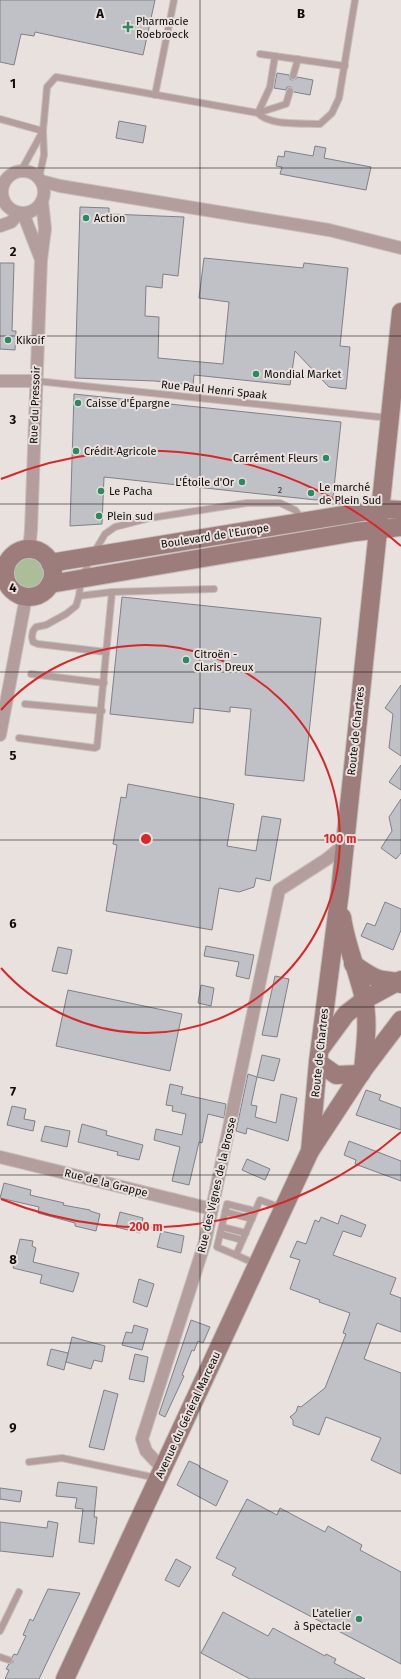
<svg xmlns="http://www.w3.org/2000/svg" width="401" height="1679" font-family="'Fira Sans',sans-serif">
<style>
.green{fill:#abbe99}
.building{fill:#c0c0c7;stroke:#808087}
.lines{fill:none;stroke-linecap:round;stroke-linejoin:round}
.lane-casing{stroke:#c5bfbb;stroke-width:8}
.street-casing{stroke:#c5bfbb;stroke-width:14}
.secondary-casing{stroke:#c5bfbb;stroke-width:20}
.lane{stroke:#b49e9d;stroke-width:6}
.street{stroke:#b49e9d;stroke-width:12}
.secondary{stroke:#9d7d7b;stroke-width:18}
.grid{fill:none;stroke:#0f0c0b;stroke-width:1;stroke-opacity:0.55}
.ring{fill:none;stroke:#d62828;stroke-width:2}
.poi-dot{fill:#2d8960;stroke:#e8e1dd;stroke-width:1.5}
.labels{text-anchor:middle;dominant-baseline:central;stroke-width:4;stroke-linejoin:round;paint-order:stroke}
.number-label{font-size:9px;fill:#3b393a}
.poi-label{font-size:11px;fill:#0f0c0b;stroke:#e8e1dd;text-anchor:start}
.street-label{font-size:11px;fill:#0f0c0b;stroke:#e8e1dd}
.grid-label{font-size:13px;text-anchor:middle;font-weight:bold;fill:#0f0c0b;stroke:#e8e1dd;stroke-width:4;stroke-linejoin:round;paint-order:stroke}
.centre{fill:#d62828;stroke:#e8e1dd;stroke-width:2}
.ring-label{font-size:12px;text-anchor:middle;font-weight:bold;fill:#d62828;stroke:#e8e1dd;stroke-width:4;stroke-linejoin:round;paint-order:stroke}
</style>
<rect width="100%" height="100%" fill="#e8e1dd"/>
<circle class="green" cx="29" cy="574" r="19"/>
<g class="building">
<polygon points="0,0 155,0 143,55 35,32 34,36 21,34 14,65 0,62"/>
<polygon points="277,73 289,75 290,79 292,80 296,79 297,77 313,80 310,95 294,92 291,87 287,87 286,90 274,88"/>
<polygon points="119,121 146,126 143,143 116,138"/>
<polygon points="315,146 326,148 324,158 371,167 366,190 280,174 282,167 276,166 278,156 284,157 285,151 313,156"/>
<polygon points="80,207 109,208 109,214 184,217 178,276 163,274 162,288 146,286 145,316 159,317 158,358 223,364 229,302 199,298 204,258 303,268 304,263 348,268 340,346 350,347 346,389 329,387 295,351 290,385 194,375 193,385 155,381 75,378"/>
<polygon points="0,263 14,263 12,331 16,331 15,350 0,349"/>
<polygon points="74,394 341,422 333,497 316,500 104,477 102,524 70,526"/>
<polygon points="122,597 321,618 304,781 245,775 251,709 230,707 230,712 194,708 193,723 110,714"/>
<polygon points="401,685 401,756 389,748 393,714 385,708"/>
<polygon points="401,765 401,790 389,782"/>
<polygon points="128,784 234,804 227,846 256,851 262,816 281,819 270,881 256,878 254,887 239,892 219,888 212,930 106,911 117,845 113,844 121,797 126,798"/>
<polygon points="401,799 401,853 396,859 381,848 392,831 389,817"/>
<polygon points="385,902 401,909 401,930 393,950 361,936 367,923 375,926"/>
<polygon points="206,946 254,955 249,979 236,976 239,962 204,956"/>
<polygon points="58,947 72,950 67,974 52,971"/>
<polygon points="275,976 289,979 277,1037 262,1035"/>
<polygon points="201,985 214,988 211,1006 198,1003"/>
<polygon points="68,990 182,1014 170,1071 56,1046"/>
<polygon points="262,1055 280,1059 274,1081 257,1077"/>
<polygon points="248,1074 257,1077 251,1105 257,1106 255,1117 276,1123 281,1094 297,1098 288,1141 247,1128 246,1134 236,1131"/>
<polygon points="170,1084 183,1087 181,1094 226,1104 224,1118 208,1114 202,1143 199,1142 189,1185 172,1181 180,1147 154,1140 156,1129 182,1135 186,1114 172,1111 173,1106 166,1105"/>
<polygon points="366,1090 381,1095 379,1100 401,1108 401,1130 356,1115"/>
<polygon points="12,1106 26,1109 24,1119 35,1121 33,1131 7,1125"/>
<polygon points="82,1124 107,1131 106,1135 143,1145 139,1160 117,1155 118,1152 78,1142"/>
<polygon points="45,1126 70,1131 67,1147 41,1141"/>
<polygon points="349,1141 401,1161 401,1181 355,1164 356,1160 344,1155"/>
<polygon points="247,1159 270,1169 265,1180 242,1170"/>
<polygon points="4,1183 31,1190 30,1195 64,1203 63,1205 90,1210 90,1211 100,1214 96,1231 75,1226 75,1223 38,1213 39,1207 0,1198"/>
<polygon points="120,1212 143,1218 140,1233 116,1227"/>
<polygon points="341,1215 366,1225 361,1237 343,1231 333,1255 396,1278 390,1294 401,1298 401,1332 377,1323 364,1359 401,1373 401,1474 371,1460 381,1438 326,1417 319,1435 293,1425 293,1420 290,1417 296,1412 298,1406 301,1407 325,1388 346,1334 343,1333 350,1313 319,1302 320,1300 290,1289 300,1260 290,1257 297,1241 306,1244 315,1220 319,1222 321,1217 338,1224"/>
<polygon points="161,1231 184,1236 181,1253 157,1247"/>
<polygon points="20,1239 33,1241 32,1246 36,1248 33,1262 79,1273 73,1292 40,1283 42,1275 13,1268"/>
<polygon points="139,1279 154,1284 147,1307 133,1302"/>
<polygon points="191,1320 210,1327 203,1343 198,1341 194,1351 192,1350 182,1375 184,1376 165,1417 159,1414"/>
<polygon points="134,1325 148,1329 142,1350 122,1345 126,1332 132,1333"/>
<polygon points="72,1337 105,1346 102,1362 94,1360 91,1369 66,1362"/>
<polygon points="51,1349 68,1353 64,1370 47,1365"/>
<polygon points="135,1354 148,1357 144,1382 129,1379"/>
<polygon points="104,1390 118,1394 104,1450 89,1447"/>
<polygon points="189,1461 200,1466 199,1467 228,1481 216,1506 177,1485"/>
<polygon points="58,1482 97,1487 94,1517 97,1517 94,1544 79,1542 83,1509 75,1508 77,1498 56,1496"/>
<polygon points="0,1488 22,1491 20,1502 0,1499"/>
<polygon points="247,1499 277,1515 280,1508 325,1532 328,1526 362,1545 360,1550 401,1572 401,1664 232,1575 236,1568 216,1558"/>
<polygon points="48,1521 58,1523 53,1557 0,1551 0,1522 47,1528"/>
<polygon points="176,1559 191,1567 179,1587 165,1580"/>
<polygon points="48,1589 80,1593 39,1679 5,1679 9,1670 6,1669 9,1664 13,1662 12,1657 14,1654 17,1655 26,1636 23,1635 30,1619 33,1621"/>
<polygon points="223,1612 268,1636 273,1628 325,1656 326,1654 336,1659 334,1663 365,1679 250,1679 201,1653"/>
</g>
<g class="lines">
<defs>
<g id="lane">
<polyline points="260,54 345,66"/>
<polyline points="293,76 298,59"/>
<polyline points="155,95 174,0"/>
<polyline points="258,113 270,87 275,56"/>
<polyline points="258,113 286,104 290,91"/>
<polyline points="0,119 43,131"/>
<polyline points="21,171 43,131"/>
<path d="M39,178L44,155L43,131L47,87L56,77L258,113C268,126 305,123 320,124L332,113L339,98L355,0"/>
<polyline points="36,381 389,418"/>
<polyline points="214,589 112,592 79,596 81,579 92,556 105,534 115,527 150,518 247,503 280,503 295,510 302,519"/>
<polyline points="79,596 76,606 66,614 46,625 36,627 33,631 32,637 33,642 38,644 106,652"/>
<polyline points="31,674 104,683"/>
<polyline points="25,704 102,711"/>
<polyline points="19,738 95,748 97,747 112,592"/>
<polyline points="225,1212 252,1219"/>
<polyline points="222,1227 246,1233"/>
<polyline points="220,1234 242,1240"/>
<polyline points="236,1255 217,1247 227,1204 255,1211"/>
<polyline points="256,1264 236,1255 260,1200 282,1208"/>
<polyline points="29,1462 62,1458 157,1478"/>
<polyline points="0,1631 19,1592"/>
<polyline points="0,1657 9,1660"/>
</g>
<g id="street">
<circle cx="23" cy="192" r="21"/>
<polyline points="41,181 60,186 329,230 401,248"/>
<polyline points="23,213 40,257"/>
<polyline points="0,226 11,222 19,213"/>
<polyline points="0,381 36,381"/>
<polyline points="29,550 31,530 41,260 45,229 42,201"/>
<polyline points="0,735 26,597"/>
<polyline points="0,1157 212,1209"/>
<polyline points="163,1469 146,1451 142,1439 205,1242 279,890 327,859 344,845"/>
</g>
<g id="secondary">
<circle cx="29" cy="573" r="24"/>
<polyline points="50,563 380,509 401,510"/>
<polyline points="50,584 356,532 401,527"/>
<path d="M342,917C346,946 358,971 364,999C369,1023 365,1046 363,1070"/>
<path d="M353,964C361,969 369,976 379,979C386,981 395,980 401,984"/>
<polyline points="321,1048 346,1014 364,1000 401,980"/>
<polyline points="318,1062 336,1075 361,1074"/>
<polyline points="310,1151 318,1062 340,891 401,312"/>
<polyline points="65,1679 310,1151 363,1070 401,1020"/>
</g>
</defs>
<use href="#lane" class="lane-casing"/>
<use href="#street" class="street-casing"/>
<use href="#secondary" class="secondary-casing"/>
<use href="#lane" class="lane"/>
<use href="#street" class="street"/>
<use href="#secondary" class="secondary"/>
</g>
<path class="grid" d="M200,0V1679M0,168H401M0,336H401M0,504H401M0,672H401M0,840H401M0,1007H401M0,1175H401M0,1343H401M0,1511H401"/>
<g class="ring">
<path d="M1 710A194 194 0 1 1 1 968"/>
<path d="M401 1132A388 388 0 0 1 1 1199M1 479A388 388 0 0 1 401 546"/>
</g>
<g class="poi-dot">
<path d="M126 21h4v4h4v4h-4v4h-4v-4h-4v-4h4z"/>
<circle cx="86" cy="218" r="4"/>
<circle cx="8" cy="340" r="4"/>
<circle cx="256" cy="374" r="4"/>
<circle cx="78" cy="403" r="4"/>
<circle cx="76" cy="451" r="4"/>
<circle cx="326" cy="458" r="4"/>
<circle cx="242" cy="482" r="4"/>
<circle cx="101" cy="491" r="4"/>
<circle cx="311" cy="493" r="4"/>
<circle cx="99" cy="516" r="4"/>
<circle cx="186" cy="660" r="4"/>
<circle cx="359" cy="1619" r="4"/>
</g>
<g class="labels">
<g class="number-label">
<text x="280" y="490">2</text>
</g>
<g class="poi-label">
<text x="136" y="21">Pharmacie<tspan x="136" dy="13">Roebroeck</tspan></text>
<text x="94" y="218">Action</text>
<text x="16" y="340">Kikoif</text>
<text x="264" y="374">Mondial Market</text>
<text x="86" y="403">Caisse d'Épargne</text>
<text x="84" y="451">Crédit Agricole</text>
<text x="318" y="458" text-anchor="end">Carrément Fleurs</text>
<text x="234" y="482" text-anchor="end">L'Étoile d'Or</text>
<text x="319" y="487">Le marché<tspan x="319" dy="13">de Plein Sud</tspan></text>
<text x="109" y="491">Le Pacha</text>
<text x="107" y="516">Plein sud</text>
<text x="194" y="654">Citroën -<tspan x="194" dy="13">Claris Dreux</tspan></text>
<text x="351" y="1613" text-anchor="end">L'atelier<tspan x="351" dy="13">à Spectacle</tspan></text>
</g>
<g class="street-label">
<text transform="translate(214 390) rotate(6)">Rue Paul Henri Spaak</text>
<text transform="translate(35 405) rotate(-88)">Rue du Pressoir</text>
<text transform="translate(215 536) rotate(-9)">Boulevard de l'Europe</text>
<text transform="translate(356 731) rotate(-84)">Route de Chartres</text>
<text transform="translate(320 1053) rotate(-84)">Route de Chartres</text>
<text transform="translate(106 1183) rotate(14)">Rue de la Grappe</text>
<text transform="translate(217 1185) rotate(-77)">Rue des Vignes de la Brosse</text>
<text transform="translate(188 1415) rotate(-65)">Avenue du Général Marceau</text>
</g>
</g>
<g class="grid-label">
<text x="100" y="18">A</text>
<text x="301" y="18">B</text>
<text x="13" y="88">1</text>
<text x="13" y="256">2</text>
<text x="13" y="424">3</text>
<text x="13" y="592">4</text>
<text x="13" y="760">5</text>
<text x="13" y="928">6</text>
<text x="13" y="1096">7</text>
<text x="13" y="1264">8</text>
<text x="13" y="1432">9</text>
</g>
<circle cx="146" cy="839" r="6" class="centre"/>
<g class="ring-label">
<text x="340" y="843">100 m</text>
<text x="146" y="1231">200 m</text>
</g>
</svg>
